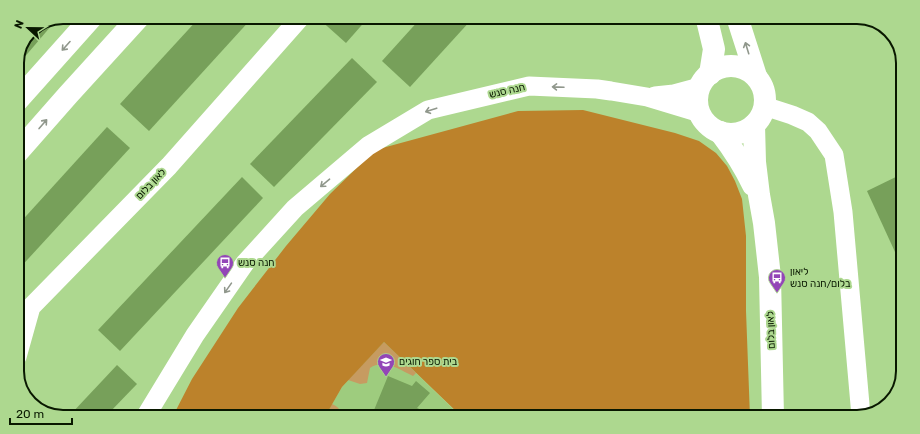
<svg xmlns="http://www.w3.org/2000/svg" width="920" height="434" font-family="Rubik,Heebo,sans-serif">
<style>
.built{fill:#9ecc7e}
.green{fill:#c69b61}
.forest{fill:#bc822b}
.building{fill:#77a05a}
.lines{fill:none;stroke-linecap:round;stroke-linejoin:round}
.street{stroke:#fff;stroke-width:19}
.secondary{stroke:#fff;stroke-width:22}
.oneway{stroke:#90978c}
.labels{text-anchor:middle;dominant-baseline:central;stroke-width:4;stroke-linejoin:round;paint-order:stroke}
.street-label{font-size:10px;fill:#091800;stroke:#add88f}
.poi-label{font-size:10px;fill:#091800;stroke:#add88f;text-anchor:start}
.rim{fill:none;stroke:#091800;stroke-width:2}
</style>
<rect width="100%" height="100%" fill="#add88f"/>
<polygon class="built" points="384,342 459,415 326,415 342,387"/>
<g class="green">
<path d="M384,342L416,373L413,376C401,370 383,358 370,368L367,383L360,384L348,380Z"/>
<path d="M332,404C338,407 340,408 340,415H326Z"/>
</g>
<polygon class="forest" points="583,110 675,133 699,141 716,153 727,166 735,181 742,199 746,236 746,311 750,417 460,415 384,342 342,387 326,415 174,414 192,379 238,308 286,246 330,194 375,150 518,111"/>
<g class="building">
<polygon points="199,18 252,18 149,131 120,104"/>
<polygon points="318,18 368,18 346,43"/>
<polygon points="57,19 17,66 17,60 31,30"/>
<polygon points="420,19 472,19 410,87 382,61"/>
<polygon points="352,58 377,82 274,187 250,164"/>
<polygon points="107,127 130,148 17,271 17,226"/>
<polygon points="902,174 901,265 867,191"/>
<polygon points="242,177 263,198 120,351 98,330"/>
<polygon points="117,365 137,384 108,414 71,414"/>
<polygon points="388,376 412,386 416,381 430,393 417,408 434,415 372,415"/>
</g>
<g class="lines">
<g class="street">
<polyline points="655,96 674,94 700,87"/>
<polyline points="764,106 792,115 808,122 818,131 834,155 843,212 861,416"/>
<polyline points="17,357 31,307 169,166 300,18"/>
<polyline points="147,414 195,335 245,263 295,208 368,146 428,110 529,86 597,89 611,91 647,97 700,113"/>
</g>
<g class="secondary">
<polyline points="707,20 714,49 710,74"/>
<polyline points="738,20 756,76"/>
<circle cx="731" cy="100" r="34"/>
<polyline points="17,101 92,17"/>
<polyline points="754,125 755,162 759,195 764,223 770,277 773,417"/>
<path d="M720,132C733,149 744,166 753,185"/>
<polyline points="17,153 68,95 139,17"/>
</g>
</g>
<defs><path id="oneway-shaft" d="M-6 0H5M1.5-3L5.5 0L1.5 3" fill="none" stroke-width="1.6" stroke-linecap="round" stroke-linejoin="round"/></defs>
<g class="oneway">
<use href="#oneway-shaft" transform="translate(66 46) rotate(132)"/>
<use href="#oneway-shaft" transform="translate(747 48) rotate(-107)"/>
<use href="#oneway-shaft" transform="translate(558 87) rotate(-178)"/>
<use href="#oneway-shaft" transform="translate(431 110) rotate(162)"/>
<use href="#oneway-shaft" transform="translate(43 124) rotate(-49)"/>
<use href="#oneway-shaft" transform="translate(325 183) rotate(140)"/>
<use href="#oneway-shaft" transform="translate(228 288) rotate(125)"/>
</g>
<defs>
<symbol id="bus-pin" viewBox="-11 -11 22 30"><path d="M0 17L-7.5 6A9.5 9.5 0 1 1 7.5 6Z" fill="#9346b7" stroke="#add88f"/><path d="M-5-6H5V4H4V6H2V4H-2V6H-4V4H-5ZM-3.5-4V0h7V-4ZM-3.5 1.2v1.5H-2V1.2ZM2 1.2v1.5H3.5V1.2Z" fill="#fff"/></symbol>
<symbol id="school-pin" viewBox="-11 -11 22 30"><path d="M0 17L-7.5 6A9.5 9.5 0 1 1 7.5 6Z" fill="#9346b7" stroke="#add88f"/><path d="M0-5L7-2L0 1L-7-2ZM-4 1L0 2.5L4 1V4Q0 6-4 4Z" fill="#fff"/></symbol>
</defs>
<g fill-rule="evenodd">
<use href="#bus-pin" x="215" y="253" width="20" height="27"/>
<use href="#bus-pin" x="767" y="268" width="20" height="27"/>
<use href="#school-pin" x="376" y="352" width="20" height="27"/>
</g>
<g class="labels">
<g class="street-label">
<text transform="translate(507 91) rotate(-13)">חנה סנש</text>
<text transform="translate(151 184) rotate(-46)">לאון בלום</text>
<text transform="translate(771 330) rotate(-92)">לאון בלום</text>
</g>
<g class="poi-label">
<text x="238" y="263">חנה סנש</text>
<text x="790" y="272">ליאון<tspan x="790" dy="12">בלום/חנה סנש</tspan></text>
<text x="399" y="362">בית ספר חוגים</text>
</g>
</g>
<path d="M0 0H920V434H0ZM63 24H857A39 39 0 0 1 896 63V371A39 39 0 0 1 857 410H63A39 39 0 0 1 24 371V63A39 39 0 0 1 63 24Z" fill="#add88f" fill-rule="evenodd"/>
<path class="rim" d="M63 24H857A39 39 0 0 1 896 63V371A39 39 0 0 1 857 410H63A39 39 0 0 1 24 371V63A39 39 0 0 1 63 24Z"/>
<g transform="translate(28 28) rotate(292)" stroke="#add88f" stroke-width="3" paint-order="stroke">
<path d="M0-3L7 15L0 10L-7 15Z" fill="#091800"/>
<text y="-6" font-size="11" font-weight="bold" text-anchor="middle" fill="#091800">N</text>
</g>
<path d="M10 418v6h62v-6" fill="none" stroke="#091800" stroke-width="2"/>
<text x="16" y="418" font-size="12" fill="#091800" stroke="#add88f" stroke-width="3" paint-order="stroke">20 m</text>
</svg>
